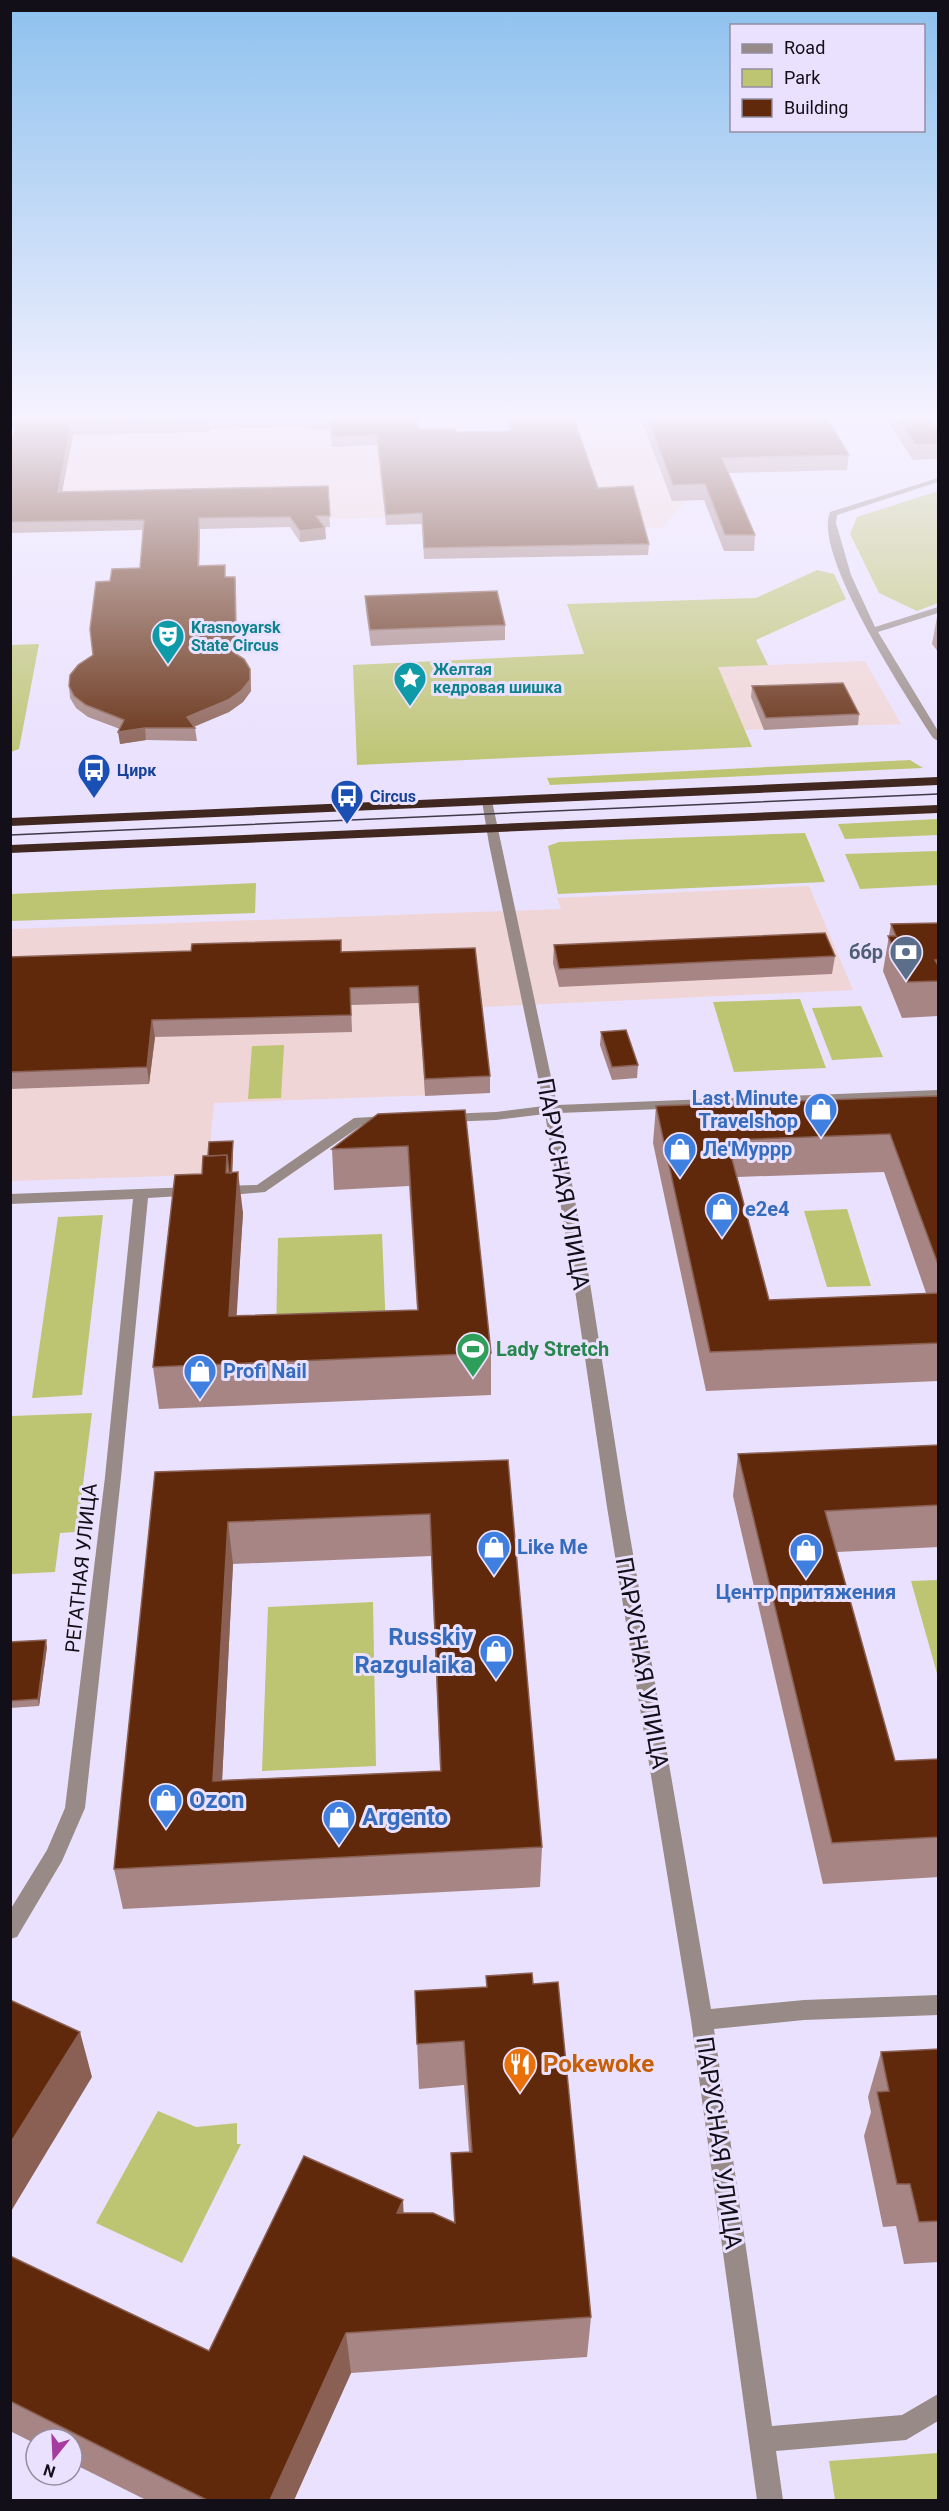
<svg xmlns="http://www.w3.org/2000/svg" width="949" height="2511" font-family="Roboto,sans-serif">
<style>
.commercial{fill:#f0d5d6}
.green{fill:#bdc472}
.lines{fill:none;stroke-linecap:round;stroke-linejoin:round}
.street{fill:#988a86;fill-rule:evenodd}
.highway{fill:#402720;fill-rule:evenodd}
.tram{stroke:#3e3a47;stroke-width:1.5}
.wall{fill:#a68584;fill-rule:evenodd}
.shaded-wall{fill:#8a6054}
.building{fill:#61290b;stroke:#8a6054;stroke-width:1.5;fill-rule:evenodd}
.labels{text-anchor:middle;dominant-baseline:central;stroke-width:6;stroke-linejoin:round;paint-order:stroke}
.far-culture-label{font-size:16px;font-weight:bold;fill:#0d838f;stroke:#eae1fe;text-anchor:start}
.far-transit-label{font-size:16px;font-weight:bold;fill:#164399;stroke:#eae1fe;text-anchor:start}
.service-label{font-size:20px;font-weight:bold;fill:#4e5e75;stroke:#eae1fe;text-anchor:end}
.shop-label{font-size:20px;font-weight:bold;fill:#366cbe;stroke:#eae1fe;text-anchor:start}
.leisure-label{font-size:20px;font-weight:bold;fill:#27864d;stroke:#eae1fe;text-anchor:start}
.street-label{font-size:20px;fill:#120f18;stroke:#eae1fe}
.near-street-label{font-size:24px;fill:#120f18;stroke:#eae1fe}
.near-shop-label{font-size:24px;font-weight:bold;fill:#366cbe;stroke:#eae1fe;text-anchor:start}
.near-food-label{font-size:24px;font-weight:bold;fill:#c56008;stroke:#eae1fe;text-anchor:start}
</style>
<rect width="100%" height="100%" fill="#eae1fe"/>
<g class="commercial">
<polygon points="104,419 415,419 414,431 509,436 504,419 655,419 686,501 662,528 422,533 417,517 11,527 11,462"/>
<polygon points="865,661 901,724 744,730 718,667"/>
<polygon points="809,886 853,990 481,1007 490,1093 214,1103 210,1148 233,1148 232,1174 11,1181 10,929 561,909 557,898"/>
</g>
<g class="green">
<polygon points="938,491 938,603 917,611 879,593 850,534 857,517"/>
<polygon points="817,570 834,574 846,599 756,640 768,665 718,667 752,747 357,765 353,665 584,654 567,604 756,598"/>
<polygon points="39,644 19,749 11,752 11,645"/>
<polygon points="910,760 923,768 550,785 547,778"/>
<polygon points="938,819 938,835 845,839 838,824"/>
<polygon points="805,833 825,882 558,894 548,846 559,842"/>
<polygon points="938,851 938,885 860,889 845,854"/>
<polygon points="256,883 255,913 11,921 11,894"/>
<polygon points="800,999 826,1068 734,1072 713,1002"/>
<polygon points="861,1006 883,1057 832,1060 812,1008"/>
<polygon points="284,1045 281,1098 248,1099 252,1046"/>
<polygon points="847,1209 871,1286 827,1287 804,1211"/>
<polygon points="103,1215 82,1395 32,1398 58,1217"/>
<polygon points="382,1234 386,1330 276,1335 278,1238"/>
<polygon points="92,1413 77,1532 60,1533 55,1572 11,1574 11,1416"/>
<polygon points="938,1580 938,1677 911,1581"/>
<polygon points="373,1602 376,1766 262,1771 268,1607"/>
<polygon points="158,2111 196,2127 237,2123 237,2144 241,2144 182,2263 96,2223"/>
<polygon points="938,2453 938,2500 835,2500 829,2461"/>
</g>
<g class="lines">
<g class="street">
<path d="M938,478V482L837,515L836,523L851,575L875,627L938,607V613L878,632L938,731V741L933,738C908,699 812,554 830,512Z"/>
<polygon points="487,798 492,801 557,1105 938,1090 938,1098 559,1113 589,1277 625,1507 711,2009 804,2000 938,1995 938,2015 804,2020 714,2029 772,2426 902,2415 938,2394 938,2421 906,2440 776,2451 783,2500 757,2500 691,2020 607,1507 573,1277 545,1114 496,1120 447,1122 440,1118 447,1114 496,1112 544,1106 489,844 482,801"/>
<polygon points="387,1116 392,1117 394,1120 392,1123 362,1125 265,1192 219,1196 212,1191 219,1186 257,1185 354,1118"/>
<polygon points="192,1187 199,1192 197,1195 148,1198 121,1477 85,1808 62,1861 17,1937 10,1939 10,1910 47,1850 65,1808 105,1477 133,1199 10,1204 10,1194"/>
</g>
<g class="highway">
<polygon points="938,777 938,785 10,826 10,818"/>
<polygon points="938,805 938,813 10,853 10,845"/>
</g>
<polyline class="tram" points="10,835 938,794"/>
</g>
<g class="wall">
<polygon points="15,419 416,419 418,429 456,432 510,431 508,419 574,419 598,488 649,544 648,555 424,559 422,524 386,525 377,445 332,447 330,430 305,430 304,427 210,429 210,432 73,435 62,492 328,486 330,527 324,527 325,528 326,539 300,542 290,527 200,529 199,566 226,577 235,577 237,655 251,681 251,691 243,702 229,712 194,727 195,728 197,741 146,740 120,744 120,729 88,717 76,708 70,698 69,686 93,655 110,581 140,568 143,530 10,533 10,446 14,432 13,426"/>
<polygon points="641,419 828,419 849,455 847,470 729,473 755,535 754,551 724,551 704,500 672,501"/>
<polygon points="886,419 930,419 939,431 939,459 913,460"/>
<polygon points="365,596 505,625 505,640 371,646 366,611"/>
<polygon points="937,617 939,617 939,653 932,644"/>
<polygon points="752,686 859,714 858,725 764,730 751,697"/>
<polygon points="939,923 938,1016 902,1018 883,971 891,924"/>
<polygon points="554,945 835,956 832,974 559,987 553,963"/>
<polygon points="475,948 490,1076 490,1093 425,1096 419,1003 351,1005 352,1032 155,1037 149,1084 10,1089 10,957 341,952"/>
<polygon points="601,1032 638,1065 637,1078 612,1080 600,1045"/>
<path d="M939,1098V1381L706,1391L653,1143L656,1106ZM884,1172L926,1293L769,1300L737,1177Z"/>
<polygon points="465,1110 491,1353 491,1395 159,1409 153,1367 208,1156 233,1141 232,1173 243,1213 236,1316 417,1310 409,1186 334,1190 332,1149"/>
<polygon points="939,1445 939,1547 837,1552 895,1761 939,1759 939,1877 823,1884 733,1496 738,1454"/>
<path d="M508,1460L542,1847L540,1887L123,1909L114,1869L155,1472ZM431,1556L440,1771L222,1780L233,1564Z"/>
<polygon points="10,1642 47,1647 39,1706 10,1708"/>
<polygon points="486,1976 533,1984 591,2317 587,2357 351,2373 294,2500 146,2500 72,2463 72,2439 36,2439 36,2444 10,2431 10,2256 209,2351 404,2213 454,2222 451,2153 469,2152 464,2085 419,2089 415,1991 486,1987"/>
<polygon points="939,2049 939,2262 904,2264 896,2226 883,2227 864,2136 871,2112 868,2097 881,2052"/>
</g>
<g class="shaded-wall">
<polygon points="71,425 73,435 60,502 58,492"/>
<polygon points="199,518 200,529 199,577 198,566"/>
<polygon points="325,528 326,539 300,542 300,531"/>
<polygon points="235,577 236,588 237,666 236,654"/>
<polygon points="250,669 251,691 243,702 229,712 190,728 187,717"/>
<polygon points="145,728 146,740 120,744 118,732"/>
<polygon points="152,1020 155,1037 149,1084 147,1067"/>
<polygon points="233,1141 233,1148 232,1184 231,1177"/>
<polygon points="238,1172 243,1213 234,1358 229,1316"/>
<polygon points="228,1522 233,1564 220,1822 213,1781"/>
<polygon points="46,1640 47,1647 39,1706 38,1699"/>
<polygon points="80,2032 92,2077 10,2213 10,2144"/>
<polygon points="403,2200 405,2242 397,2213"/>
<polygon points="346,2333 351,2373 294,2500 270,2500"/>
</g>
<g class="building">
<polygon points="15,419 209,419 209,422 71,425 58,492 328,486 330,516 316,516 325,528 300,531 290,517 199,518 198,566 225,565 225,577 235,577 236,654 244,659 250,669 250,680 242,690 228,700 187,717 195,728 145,728 118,732 124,720 86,705 74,696 69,686 70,675 78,665 93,655 90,629 96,582 110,581 112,569 140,568 144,520 10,522 10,446 16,426 13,426"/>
<polygon points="304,419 416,419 418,429 455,429 456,432 512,431 510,419 574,419 598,488 633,486 649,544 424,548 422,513 386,515 377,435 332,437 330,420 304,420"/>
<polygon points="648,419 828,419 849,455 722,458 755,535 725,535 705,484 673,485"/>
<polygon points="898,419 930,419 939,431 939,444 915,444"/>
<polygon points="497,591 505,625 370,630 365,596"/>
<polygon points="843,683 859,714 766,718 752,686"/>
<polygon points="939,923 939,960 935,960 939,967 939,981 908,982 888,936 896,936 891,924"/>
<polygon points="825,933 835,956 559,969 554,945"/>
<polygon points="341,940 341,952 475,948 490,1076 425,1079 418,986 350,988 351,1015 152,1020 147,1067 10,1072 10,957 191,951 192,944"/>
<polygon points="626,1030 638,1065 612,1067 601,1032"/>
<polygon points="938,1096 939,1098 939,1267 890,1134 727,1140 769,1300 939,1293 939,1343 710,1352 656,1106"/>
<polygon points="465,1110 491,1353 153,1367 175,1175 202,1174 203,1156 227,1155 226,1173 238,1172 229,1316 418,1310 408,1146 332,1149 378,1114"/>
<polygon points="233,1141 231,1173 229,1173 227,1155 208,1156 209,1142"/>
<polygon points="939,1445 939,1505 825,1511 895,1761 939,1759 939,1837 832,1843 738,1454"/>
<path d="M508,1460L542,1847L114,1869L155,1472ZM430,1514L441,1771L213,1781L228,1522Z"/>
<polygon points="46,1640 38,1699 10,1701 10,1642"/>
<polygon points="532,1973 533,1984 558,1982 591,2317 346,2333 270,2500 207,2500 10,2401 10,2256 209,2351 304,2156 403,2200 397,2213 433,2213 455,2223 451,2153 472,2152 464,2041 417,2044 415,1991 487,1987 486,1976"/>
<polygon points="10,2000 80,2032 10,2144"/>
<polygon points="939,2049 939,2221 919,2222 910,2184 897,2184 877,2092 889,2091 881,2052"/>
</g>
<linearGradient id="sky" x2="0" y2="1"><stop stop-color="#8dc1ee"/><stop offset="0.54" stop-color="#f6f2ff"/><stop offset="1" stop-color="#f6f2ff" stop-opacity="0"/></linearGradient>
<rect width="949" height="771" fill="url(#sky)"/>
<defs>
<symbol id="theatre-pin" viewBox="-11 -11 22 30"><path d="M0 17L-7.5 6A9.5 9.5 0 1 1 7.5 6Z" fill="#0f9aa8" stroke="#eae1fe"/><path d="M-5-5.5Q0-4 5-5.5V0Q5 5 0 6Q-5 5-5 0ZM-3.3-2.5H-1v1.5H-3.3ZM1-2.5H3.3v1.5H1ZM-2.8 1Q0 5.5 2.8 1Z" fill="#fff"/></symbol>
<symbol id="sight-pin" viewBox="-11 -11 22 30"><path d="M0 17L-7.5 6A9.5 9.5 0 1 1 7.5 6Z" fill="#0f9aa8" stroke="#eae1fe"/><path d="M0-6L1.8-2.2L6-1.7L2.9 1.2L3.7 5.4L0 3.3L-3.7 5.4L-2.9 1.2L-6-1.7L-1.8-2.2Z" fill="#fff"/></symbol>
<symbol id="bus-pin" viewBox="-11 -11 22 30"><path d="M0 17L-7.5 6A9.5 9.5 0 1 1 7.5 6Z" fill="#1a4fb4" stroke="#eae1fe"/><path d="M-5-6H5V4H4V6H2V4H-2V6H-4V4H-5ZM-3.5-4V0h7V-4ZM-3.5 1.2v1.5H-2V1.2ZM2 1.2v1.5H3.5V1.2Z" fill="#fff"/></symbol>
<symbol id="bank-pin" viewBox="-11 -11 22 30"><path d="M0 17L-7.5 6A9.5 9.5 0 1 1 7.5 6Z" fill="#5c6f8a" stroke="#eae1fe"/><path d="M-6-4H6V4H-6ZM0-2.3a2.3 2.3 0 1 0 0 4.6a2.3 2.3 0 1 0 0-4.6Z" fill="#fff"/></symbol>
<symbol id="shop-pin" viewBox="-11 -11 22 30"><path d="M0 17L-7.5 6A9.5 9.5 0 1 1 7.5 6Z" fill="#3f7fe0" stroke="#eae1fe"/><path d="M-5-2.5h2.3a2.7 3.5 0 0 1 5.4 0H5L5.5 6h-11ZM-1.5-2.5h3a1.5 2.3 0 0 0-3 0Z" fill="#fff"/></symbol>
<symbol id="stadium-pin" viewBox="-11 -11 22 30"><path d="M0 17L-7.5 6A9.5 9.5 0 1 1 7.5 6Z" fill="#2e9e5b" stroke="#eae1fe"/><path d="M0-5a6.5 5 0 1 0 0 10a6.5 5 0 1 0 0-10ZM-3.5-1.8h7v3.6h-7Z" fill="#fff"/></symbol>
<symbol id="restaurant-pin" viewBox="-11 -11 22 30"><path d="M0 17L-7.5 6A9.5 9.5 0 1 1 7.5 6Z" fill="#e8710a" stroke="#eae1fe"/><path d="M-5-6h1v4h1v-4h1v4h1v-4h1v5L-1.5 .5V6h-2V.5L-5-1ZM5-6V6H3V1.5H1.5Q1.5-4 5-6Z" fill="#fff"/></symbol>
</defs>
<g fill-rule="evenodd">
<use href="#theatre-pin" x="149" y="617" width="38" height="52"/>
<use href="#sight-pin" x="391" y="659" width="38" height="52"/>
<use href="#bus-pin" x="75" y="751" width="38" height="52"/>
<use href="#bus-pin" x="328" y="777" width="38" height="52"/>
<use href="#bank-pin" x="887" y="933" width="38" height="52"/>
<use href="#shop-pin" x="802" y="1090" width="38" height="52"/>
<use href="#shop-pin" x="661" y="1130" width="38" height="52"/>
<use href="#shop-pin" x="703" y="1190" width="38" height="52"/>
<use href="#stadium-pin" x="454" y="1330" width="38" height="52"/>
<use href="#shop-pin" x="181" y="1352" width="38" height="52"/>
<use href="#shop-pin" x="475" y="1528" width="38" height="52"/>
<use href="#shop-pin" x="787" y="1531" width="38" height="52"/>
<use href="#shop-pin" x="477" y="1632" width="38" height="52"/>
<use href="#shop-pin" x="147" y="1781" width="38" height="52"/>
<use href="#shop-pin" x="320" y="1798" width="38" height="52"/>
<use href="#restaurant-pin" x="501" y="2045" width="38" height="52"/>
</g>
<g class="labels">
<g class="far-culture-label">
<text x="191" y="627">Krasnoyarsk<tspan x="191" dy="18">State Circus</tspan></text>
<text x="433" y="669">Желтая<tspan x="433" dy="18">кедровая шишка</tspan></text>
</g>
<g class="far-transit-label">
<text x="117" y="770">Цирк</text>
<text x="370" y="796">Circus</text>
</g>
<g class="service-label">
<text x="883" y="952">ббр</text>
</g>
<g class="shop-label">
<text x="798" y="1098" text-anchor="end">Last Minute<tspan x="798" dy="23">Travelshop</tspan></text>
<text x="703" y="1149">Ле'Муррр</text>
<text x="745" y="1209">е2е4</text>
<text x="223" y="1371">Profi Nail</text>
<text x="517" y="1547">Like Me</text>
<text x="806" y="1592" text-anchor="middle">Центр притяжения</text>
</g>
<g class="leisure-label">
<text x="496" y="1349">Lady Stretch</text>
</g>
<g class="street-label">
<text transform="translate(81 1568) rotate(-84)">РЕГАТНАЯ УЛИЦА</text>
</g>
<g class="near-street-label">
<text transform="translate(563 1184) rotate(80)">ПАРУСНАЯ УЛИЦА</text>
<text transform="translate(642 1663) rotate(80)">ПАРУСНАЯ УЛИЦА</text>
<text transform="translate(719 2143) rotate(82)">ПАРУСНАЯ УЛИЦА</text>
</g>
<g class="near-shop-label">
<text x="473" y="1637" text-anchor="end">Russkiy<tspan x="473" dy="28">Razgulaika</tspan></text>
<text x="189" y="1800">Ozon</text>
<text x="362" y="1817">Argento</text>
</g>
<g class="near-food-label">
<text x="543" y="2064">Pokewoke</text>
</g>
</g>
<rect width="949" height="2511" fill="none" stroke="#120f18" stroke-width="24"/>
<rect x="730" y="24" width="195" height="108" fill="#eae1fe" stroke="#948da2" stroke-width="1.5"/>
<rect x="742" y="44" width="30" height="9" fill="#988a86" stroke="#948da2" stroke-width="1.5"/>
<text x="784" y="54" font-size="18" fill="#120f18">Road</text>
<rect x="742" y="69" width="30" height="18" fill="#bdc472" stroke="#948da2" stroke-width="1.5"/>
<text x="784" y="84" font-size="18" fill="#120f18">Park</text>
<rect x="742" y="99" width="30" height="18" fill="#61290b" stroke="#948da2" stroke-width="1.5"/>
<text x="784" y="114" font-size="18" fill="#120f18">Building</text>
<g transform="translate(54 2457) rotate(198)"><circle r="28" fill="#eae1fe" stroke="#948da2" stroke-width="1.5"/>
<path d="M0-4.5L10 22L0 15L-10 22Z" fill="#a53c9f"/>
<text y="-9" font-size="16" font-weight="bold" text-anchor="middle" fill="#120f18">N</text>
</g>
</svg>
